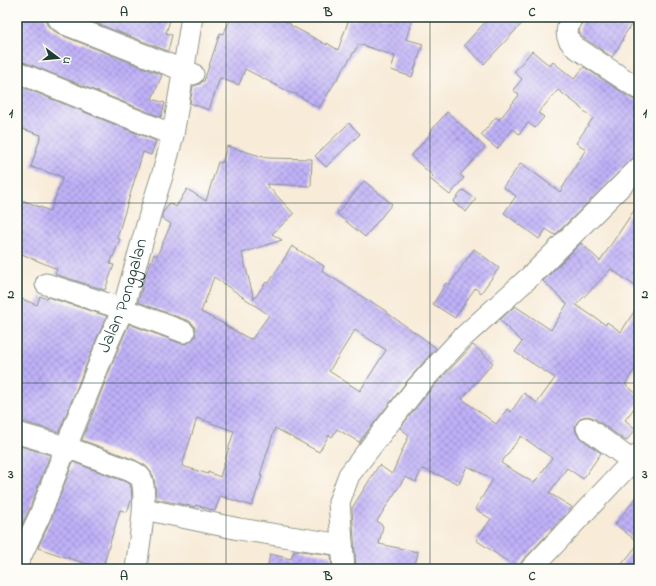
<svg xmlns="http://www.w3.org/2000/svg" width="656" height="586" font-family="'Indie Flower',sans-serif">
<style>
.building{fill:url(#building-cross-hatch);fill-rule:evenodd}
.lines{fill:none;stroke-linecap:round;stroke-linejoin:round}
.minor-casing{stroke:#8c9486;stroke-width:23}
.minor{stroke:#fff;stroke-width:21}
.grid{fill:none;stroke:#1f3d34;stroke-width:1;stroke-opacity:0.55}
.labels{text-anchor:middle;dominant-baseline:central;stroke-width:4;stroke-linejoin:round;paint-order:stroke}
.street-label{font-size:18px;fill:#1f3d34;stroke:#fdfcf7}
.neatline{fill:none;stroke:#1f3d34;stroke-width:1.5}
.grid-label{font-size:13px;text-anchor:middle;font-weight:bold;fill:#1f3d34}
</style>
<defs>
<pattern id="building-cross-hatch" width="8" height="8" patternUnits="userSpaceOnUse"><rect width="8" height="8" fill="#c0b1f8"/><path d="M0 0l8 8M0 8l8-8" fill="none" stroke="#9b91ca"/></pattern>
</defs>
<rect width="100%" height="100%" fill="#fdfcf7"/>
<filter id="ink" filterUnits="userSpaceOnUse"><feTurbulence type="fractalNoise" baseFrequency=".025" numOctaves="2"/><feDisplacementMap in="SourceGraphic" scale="8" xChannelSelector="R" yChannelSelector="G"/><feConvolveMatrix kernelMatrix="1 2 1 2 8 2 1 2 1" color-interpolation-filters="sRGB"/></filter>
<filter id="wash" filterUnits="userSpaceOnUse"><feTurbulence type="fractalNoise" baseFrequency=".012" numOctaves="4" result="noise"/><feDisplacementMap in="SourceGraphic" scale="16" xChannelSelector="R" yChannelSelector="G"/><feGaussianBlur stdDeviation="0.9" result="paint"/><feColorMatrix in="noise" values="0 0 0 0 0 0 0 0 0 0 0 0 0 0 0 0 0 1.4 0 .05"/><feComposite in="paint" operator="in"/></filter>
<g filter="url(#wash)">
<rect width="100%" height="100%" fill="#f8ebd8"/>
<g id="blocks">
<g class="building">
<polygon points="17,17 45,17 47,25 51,29 61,35 162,75 152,99 165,103 161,117 21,61 17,60"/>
<polygon points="80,17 171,17 166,33 172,35 168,51"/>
<polygon points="232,17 277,17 291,24 290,25 327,45 327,43 338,50 349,19 356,21 358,17 413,17 406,39 423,44 412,77 391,70 395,56 359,44 319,108 294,93 293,94 245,69 239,85 220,78 209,110 190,103 193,86 200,84 203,81 204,81 220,33 223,34"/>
<polygon points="490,17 528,17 484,64 464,45"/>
<polygon points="584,17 636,17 622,39 623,40 612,57 581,36 579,31"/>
<polygon points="532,51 550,66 553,62 574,79 584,67 632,99 639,101 639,151 636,157 631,160 555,235 546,229 539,239 504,213 516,196 503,187 521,163 560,192 586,149 576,143 593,118 579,107 579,106 558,90 538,113 544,117 535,128 528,123 519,134 513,129 497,149 481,135 496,117 499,120 519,95 513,90 522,79 514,72"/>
<polygon points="17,85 156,141 151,155 143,152 117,238 120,239 110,264 114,265 105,290 55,274 57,269 17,252 17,198 50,211 63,177 31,167 41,135 17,127"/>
<polygon points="447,112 485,147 460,175 464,178 450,195 430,179 433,176 411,156 430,134 429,133"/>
<polygon points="349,123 360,134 326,167 315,156"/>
<path d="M227,146L267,158L312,159L311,186L266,184L294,214L272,234L282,240L242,253L254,299L266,282L269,283L292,246L324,266L322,271L372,303V302L387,312V313L420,336L436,348L408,380L359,442L337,429L332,437L329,435L319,452L275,428L260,475L262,476L252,506L220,496L215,511L196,505L195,507L156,499L155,485L153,475L150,471L146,466L135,460L82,440L119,347L129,324L180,343L186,344L191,341L195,337L196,330L193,324L189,321L138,302L143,285H142L145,276L154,254L157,256L171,224L162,218V214L169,203L176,207L187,189L206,201L218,162L222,163ZM214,277L269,315L252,339L251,338L250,339L226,326V325L201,312ZM355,330L386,350L360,391L329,371ZM197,418L234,431L220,477L208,472V474L182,466Z"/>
<polygon points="364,181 392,204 365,237 337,214"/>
<polygon points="463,190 476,199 466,212 453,202"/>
<path d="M639,203V289L611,269L576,305L606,325L607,322L621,332L639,304V363L625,384L639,396V402L625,420L636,429L626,441L594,418L588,416L582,417L578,421L575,426L576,433L580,438L601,453L583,479L567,468L549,493L572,507L561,520L560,519L556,525L526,557H525L517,568L476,540L491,519L475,509L493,479L467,466L459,484L424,469V470L422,469L416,482L405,477L377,521L383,526L379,544L418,552L414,569H356L352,508L379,465L392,474L409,435L400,428L426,395L473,345L493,363L462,399L496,424L507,409L511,412L524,393L537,403L555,378L515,352L522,342L500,320L515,306L551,330L567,304L543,281L581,243L600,261ZM521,436L552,458L534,483L501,463Z"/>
<polygon points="474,249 499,268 481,293 475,288 455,318 433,304 446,283 449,285"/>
<polygon points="40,296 47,299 47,297 107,316 97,338 59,432 20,421 17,421 17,297 37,305"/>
<polygon points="17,445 50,455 29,510 17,536"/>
<polygon points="73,462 126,482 130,484 131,488 132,498 127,512 120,510 102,569 38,548 51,519"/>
<polygon points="639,494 639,569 618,569 639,543 615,524"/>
<polygon points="294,550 331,555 332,569 267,569 270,554 291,559"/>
</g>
</g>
</g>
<g filter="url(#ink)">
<use href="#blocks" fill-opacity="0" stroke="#8c9486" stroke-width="1"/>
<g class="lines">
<defs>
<g id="minor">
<polyline points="57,17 58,19 65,24 193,74"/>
<path d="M572,17C566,29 564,37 575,47L639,89"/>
<polyline points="17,72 173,135"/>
<polyline points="46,284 123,309 184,332"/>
<polyline points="587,428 632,461"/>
<path d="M17,433L66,447L131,471C135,473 139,475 141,478C149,495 138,549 136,569"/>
<polyline points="144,509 239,529 342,545"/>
<path id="s1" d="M17,564L40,515L66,447L108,342L123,309L153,204L163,173L173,135L192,17"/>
<polyline points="344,569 339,502 349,475 417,387 461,339 534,273 639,168"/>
<polyline points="531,569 639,454"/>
</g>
</defs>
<use href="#minor" class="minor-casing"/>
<use href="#minor" class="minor"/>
</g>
</g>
<path class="grid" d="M226,17V569M430,17V569M17,203H639M17,383H639"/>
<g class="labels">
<g class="street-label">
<text stroke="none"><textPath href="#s1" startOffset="289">Jalan Ponggalan</textPath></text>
</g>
</g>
<rect width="656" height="586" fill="none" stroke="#fdfcf7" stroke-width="44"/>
<g transform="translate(58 58) rotate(106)" stroke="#fdfcf7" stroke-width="3" paint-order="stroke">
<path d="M0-3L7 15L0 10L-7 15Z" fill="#1f3d34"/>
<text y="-6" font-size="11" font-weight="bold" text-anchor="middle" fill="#1f3d34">U</text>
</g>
<rect x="22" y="22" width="612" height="542" class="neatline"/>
<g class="grid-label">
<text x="124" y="16">A</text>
<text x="328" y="16">B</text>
<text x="532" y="16">C</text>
<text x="11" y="117">1</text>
<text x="645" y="117">1</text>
<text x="11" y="298">2</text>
<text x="645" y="298">2</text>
<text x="11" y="478">3</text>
<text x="645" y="478">3</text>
<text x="124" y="580">A</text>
<text x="328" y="580">B</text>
<text x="532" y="580">C</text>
</g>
</svg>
